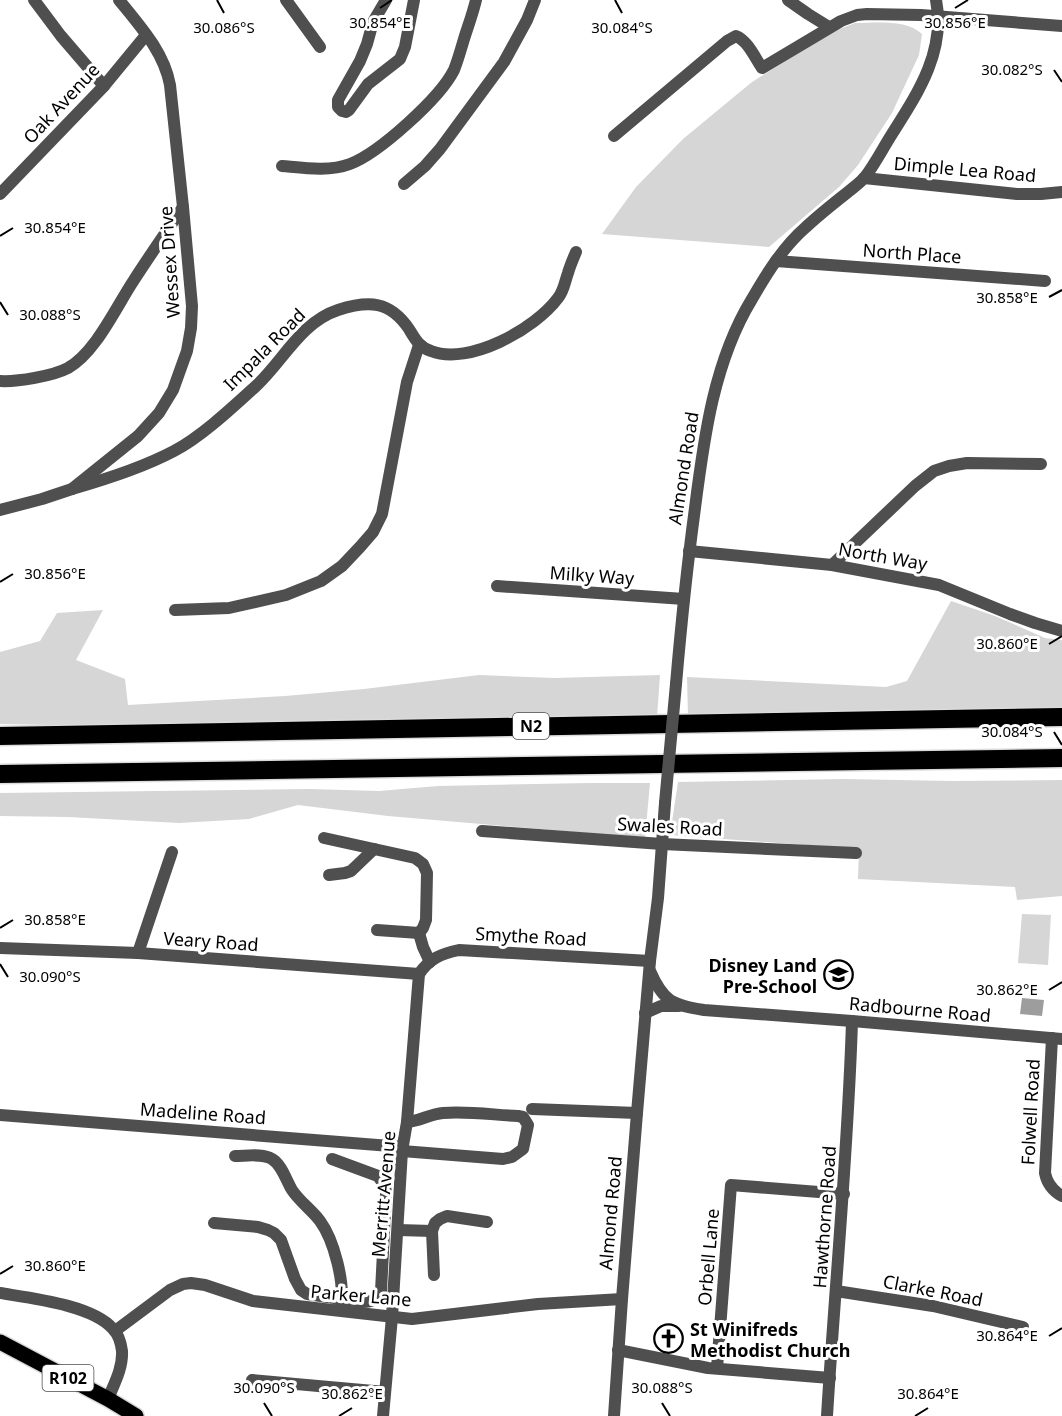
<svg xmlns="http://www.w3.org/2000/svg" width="1062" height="1416" font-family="'Noto Sans',sans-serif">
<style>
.green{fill:#d6d6d6}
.water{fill:#9d9d9d}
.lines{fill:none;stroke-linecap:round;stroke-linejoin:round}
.primary-casing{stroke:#dbdbdb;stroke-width:18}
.motorway-casing{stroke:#dbdbdb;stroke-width:21}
.minor{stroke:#4f4f4f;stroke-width:12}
.primary{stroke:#000;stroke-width:15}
.motorway{stroke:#000;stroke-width:18}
.minor-bridge{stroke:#4f4f4f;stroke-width:12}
.ticks{fill:none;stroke:#000;stroke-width:2}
.labels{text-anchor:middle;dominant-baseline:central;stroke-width:6;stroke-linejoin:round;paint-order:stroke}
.shield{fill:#fff;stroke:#4c4c4c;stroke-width:1.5}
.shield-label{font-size:16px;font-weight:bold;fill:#000}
.street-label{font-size:18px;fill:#000;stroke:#fff}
.poi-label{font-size:18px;font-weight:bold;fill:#000;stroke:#fff;text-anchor:end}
.ticks-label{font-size:15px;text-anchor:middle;fill:#000;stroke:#fff;stroke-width:6;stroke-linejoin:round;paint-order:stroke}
</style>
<rect width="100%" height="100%" fill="#fff"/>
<g class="green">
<path d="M855,23C876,23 906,19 922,34L919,55L892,113L858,165L839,187L769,247L602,234L636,187L683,139L752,82L832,32Z"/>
<polygon points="951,601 995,616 1045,638 1062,640 1062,711 1026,712 923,710 688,716 687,677 886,687 907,681"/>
<polygon points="103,610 76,660 125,679 128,705 285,696 364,689 479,675 554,678 660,675 657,717 345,721 239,725 101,726 0,724 0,652 40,641 57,613"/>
<polygon points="842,779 952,781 1062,780 1062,896 1017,900 1015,887 858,879 859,849 670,835 678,782"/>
<polygon points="590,783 650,783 645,838 388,816 298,805 249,819 179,823 68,817 0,816 0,793 309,789 379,791 438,786"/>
<polygon points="1022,914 1051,915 1048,965 1018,963"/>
</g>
<polygon class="water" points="1022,998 1044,1000 1042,1016 1020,1014"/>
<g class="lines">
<defs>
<polyline id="primary" points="0,1342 108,1399 136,1416"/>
<g id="motorway">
<polyline points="0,736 1062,717"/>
<polyline points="0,774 1062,758"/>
</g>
</defs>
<use href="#primary" class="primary-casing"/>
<use href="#motorway" class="motorway-casing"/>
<g class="minor">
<polyline points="34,0 61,36 104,86"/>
<polyline points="286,0 320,47"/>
<polyline points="386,0 373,22 367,44 360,61 338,100 338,107 342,111 346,112 349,110 368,84 400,59 405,47 414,0"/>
<polyline points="788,0 808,14 829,27"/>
<path d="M614,136L727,41L736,36C748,41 755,58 762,68L841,21L857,15L867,14L921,15L1062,26"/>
<path d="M282,166C304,168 329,172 350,164C379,153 440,98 454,70C458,60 461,49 464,39C468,26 473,13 476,0"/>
<polyline points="864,178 1017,194 1041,194 1062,192"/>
<polyline points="404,184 425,166 440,149 504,62 527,20 535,0"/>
<polyline points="0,194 104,86 146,35"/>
<polyline points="776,261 1045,281"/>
<path d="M0,381C17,382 53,376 68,368C96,352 116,307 134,280C150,255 167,231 183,207"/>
<path d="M72,489C107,479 142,468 174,451C201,437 233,407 256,386C283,361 301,322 338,310C369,300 390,301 409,329C415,339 419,347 431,351C469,366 535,329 558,298C564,291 565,281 568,273C570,266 573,259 576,252"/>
<path d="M0,510L42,499L72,489L138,436L159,413L173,390L187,351L191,328L192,306L183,207L170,85C164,52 140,26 119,0"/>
<polyline points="689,551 832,565 939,585 1010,614 1035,623 1062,631"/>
<polyline points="832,565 915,486 934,471 949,466 967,463 1041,464"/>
<polyline points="497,586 684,599"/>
<polyline points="175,610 229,608 286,595 321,581 342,566 360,547 373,532 382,514 407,382 419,345"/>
<path d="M676,684C681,626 687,567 695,508C704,437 714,361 752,299C767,273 783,247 806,227C820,214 834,203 848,192C854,187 861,182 865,177C875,164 883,148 892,134C918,93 946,51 936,0"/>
<polyline points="482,831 662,844 856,853"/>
<polyline points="324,838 415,858 423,864 427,873 426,920 423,928 419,933"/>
<polyline points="329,875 345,873 351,871 374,849"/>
<polyline points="377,930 419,933"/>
<polyline points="419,933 423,947 430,962"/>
<polyline points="0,948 138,953 419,974"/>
<polyline points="138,953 172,852"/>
<path d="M650,971C663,1001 672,1005 704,1010L852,1021L1062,1039"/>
<polyline points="645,1013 661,1006 679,1006"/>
<path d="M1052,1038L1045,1173C1047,1183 1053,1191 1062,1196"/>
<polyline points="532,1109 637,1113"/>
<polyline points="0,1115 403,1147"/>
<path d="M402,1151L503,1159L512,1157L523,1149L528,1125L523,1117L518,1116C494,1115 468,1111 443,1113C430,1114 420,1121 407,1122"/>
<path d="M235,1156C246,1156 263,1153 272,1159C282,1165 286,1180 292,1190C300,1202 312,1210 320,1221C334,1240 345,1283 341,1306"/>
<path d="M214,1223L258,1227L268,1230L274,1233L281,1240L295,1279L301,1290L307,1294L362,1302C371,1302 378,1300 381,1291L386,1193L385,1186L378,1176L332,1159"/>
<polyline points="398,1230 432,1231"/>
<polyline points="434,1275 432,1231 435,1223 440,1219 447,1216 487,1222"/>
<polyline points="836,1291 933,1306 1023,1327"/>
<path d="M0,1293C30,1298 93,1305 113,1329C119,1335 121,1343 122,1351C123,1368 114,1384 108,1399"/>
<polyline points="115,1331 170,1290 183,1284 191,1283 205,1285 253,1301 412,1319 538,1304 622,1299"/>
<polyline points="618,1350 708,1368 830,1378"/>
<polyline points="717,1368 731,1185 844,1194"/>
<polyline points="252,1380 385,1392"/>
<path d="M383,1416L392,1317L402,1151L407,1122L419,974C430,958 441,954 459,950L650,961"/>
<polyline points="614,1416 622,1299 637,1113 650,961 658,898 665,803"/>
<path d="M827,1416C835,1284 848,1153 852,1021"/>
</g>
<use href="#primary" class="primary"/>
<use href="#motorway" class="motorway"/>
<polyline class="minor-bridge" points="665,803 676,684"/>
</g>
<path class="ticks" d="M217,0L224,13M615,0L622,13M380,8L392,0M955,8L968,0M1054,70L1062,82M0,236L13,228M1049,297L1062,290M0,302L8,315M0,582L13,574M1049,644L1062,636M1054,732L1062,745M0,928L13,920M0,964L8,977M1049,990L1062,982M0,1274L13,1266M1049,1336L1062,1328M264,1403L272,1416M662,1403L670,1416M339,1416L352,1408M915,1416L928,1408"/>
<defs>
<symbol id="school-ring" viewBox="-11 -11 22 22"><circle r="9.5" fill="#fff" stroke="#000" stroke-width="1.5"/><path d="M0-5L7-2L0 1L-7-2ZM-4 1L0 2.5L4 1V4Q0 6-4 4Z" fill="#000"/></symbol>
<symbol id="church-ring" viewBox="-11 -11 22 22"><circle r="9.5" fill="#fff" stroke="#000" stroke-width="1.5"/><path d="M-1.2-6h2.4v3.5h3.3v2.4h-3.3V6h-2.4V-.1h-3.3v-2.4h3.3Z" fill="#000"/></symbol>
</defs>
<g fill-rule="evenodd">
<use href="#school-ring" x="822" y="958" width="33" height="33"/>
<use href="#church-ring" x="652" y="1322" width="33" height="33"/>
</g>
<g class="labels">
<g class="shield">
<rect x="513" y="713" width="36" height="26" rx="4.5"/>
<rect x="42.5" y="1365" width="51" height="26" rx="4.5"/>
</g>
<g class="shield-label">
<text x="531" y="726">N2</text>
<text x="68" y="1378">R102</text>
</g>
<g class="street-label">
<text transform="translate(61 103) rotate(-47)">Oak Avenue</text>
<text transform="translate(965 169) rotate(5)">Dimple Lea Road</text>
<text transform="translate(912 253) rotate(4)">North Place</text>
<text transform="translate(169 262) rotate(-94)">Wessex Drive</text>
<text transform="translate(264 349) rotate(-45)">Impala Road</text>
<text transform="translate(683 468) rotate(-81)">Almond Road</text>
<text transform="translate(883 556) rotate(10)">North Way</text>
<text transform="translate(592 575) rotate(4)">Milky Way</text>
<text transform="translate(670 826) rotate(3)">Swales Road</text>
<text transform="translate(531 936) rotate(3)">Smythe Road</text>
<text transform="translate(211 941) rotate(4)">Veary Road</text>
<text transform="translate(920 1009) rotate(5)">Radbourne Road</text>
<text transform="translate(1030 1112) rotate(-87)">Folwell Road</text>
<text transform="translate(203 1113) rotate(4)">Madeline Road</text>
<text transform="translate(383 1194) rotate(-85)">Merritt Avenue</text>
<text transform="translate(610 1213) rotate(-85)">Almond Road</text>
<text transform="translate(824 1217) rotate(-86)">Hawthorne Road</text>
<text transform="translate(708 1257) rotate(-85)">Orbell Lane</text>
<text transform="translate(933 1290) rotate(11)">Clarke Road</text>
<text transform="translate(361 1295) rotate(5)">Parker Lane</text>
</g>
<g class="poi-label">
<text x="817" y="965">Disney Land<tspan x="817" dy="21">Pre-School</tspan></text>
<text x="690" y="1329" text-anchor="start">St Winifreds<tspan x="690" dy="21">Methodist Church</tspan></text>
</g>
</g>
<g class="ticks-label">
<text x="380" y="28">30.854°E</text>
<text x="955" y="28">30.856°E</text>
<text x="224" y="33">30.086°S</text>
<text x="622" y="33">30.084°S</text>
<text x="1012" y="75">30.082°S</text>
<text x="55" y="233">30.854°E</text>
<text x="1007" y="303">30.858°E</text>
<text x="50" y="320">30.088°S</text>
<text x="55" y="579">30.856°E</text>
<text x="1007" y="649">30.860°E</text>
<text x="1012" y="737">30.084°S</text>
<text x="55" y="925">30.858°E</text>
<text x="50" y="982">30.090°S</text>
<text x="1007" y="995">30.862°E</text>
<text x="55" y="1271">30.860°E</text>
<text x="1007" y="1341">30.864°E</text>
<text x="264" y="1393">30.090°S</text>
<text x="662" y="1393">30.088°S</text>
<text x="352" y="1399">30.862°E</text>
<text x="928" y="1399">30.864°E</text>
</g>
</svg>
